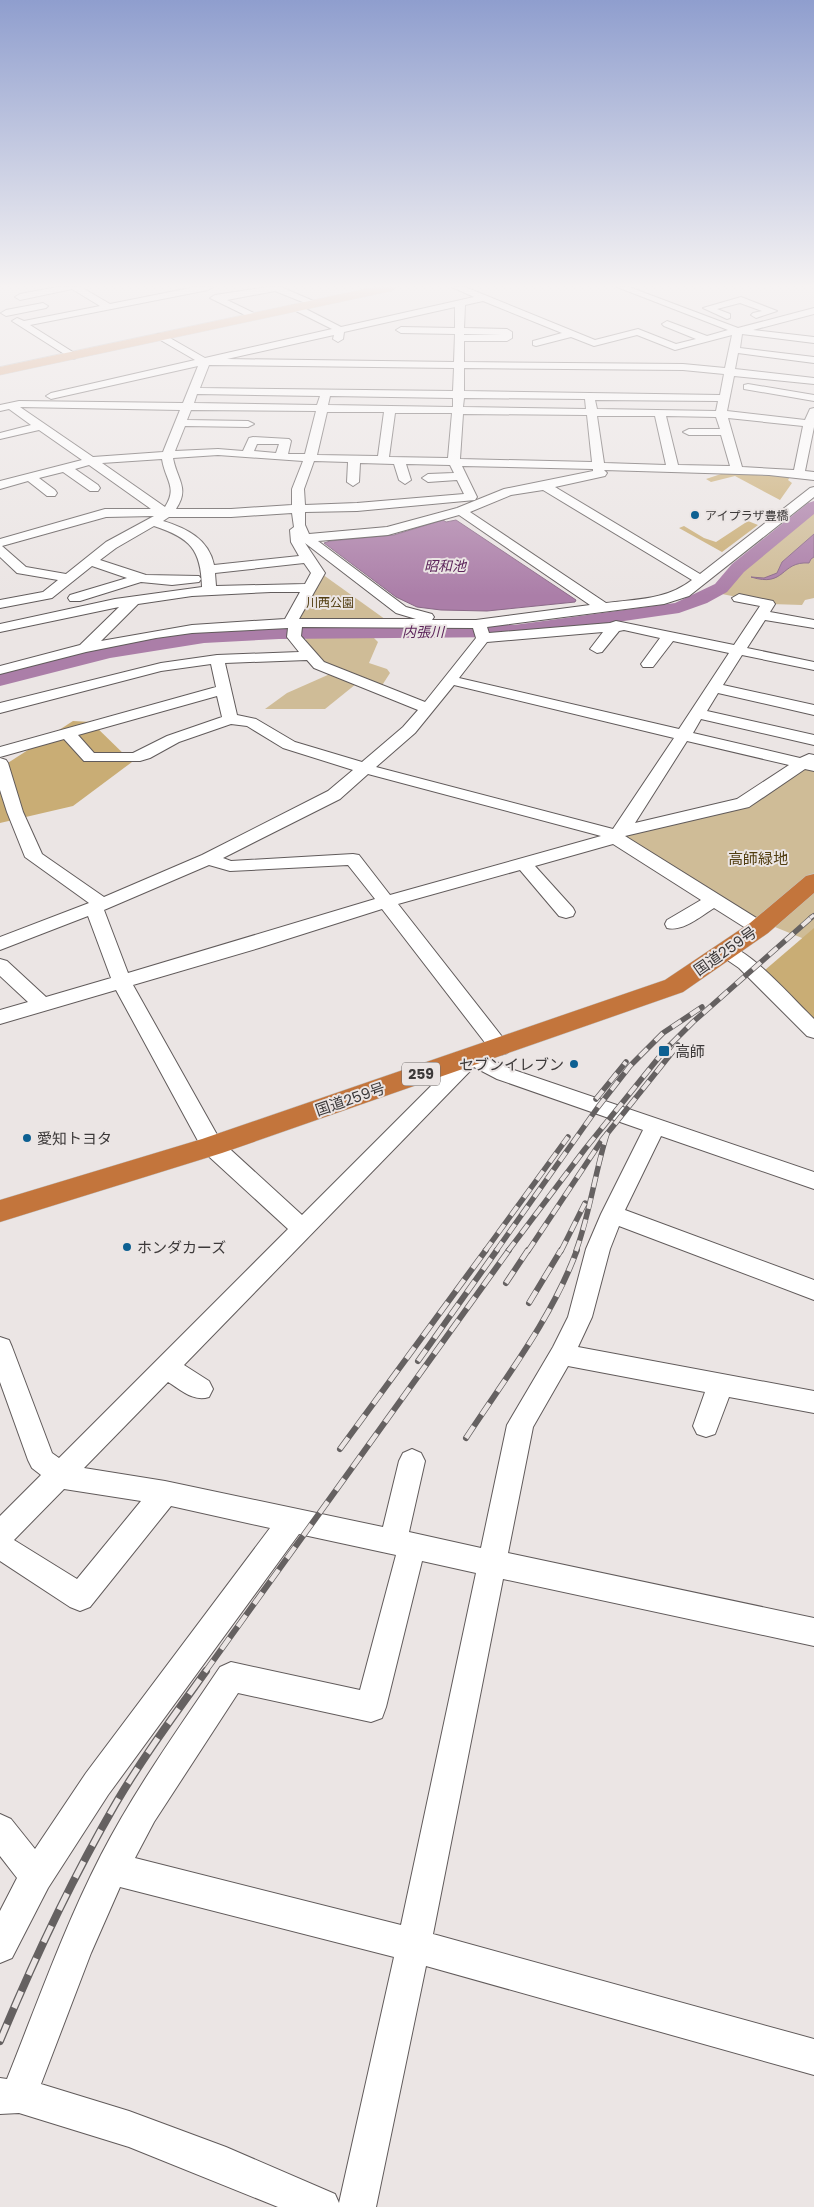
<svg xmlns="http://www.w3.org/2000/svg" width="814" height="2207" font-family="Poppins,'Noto Sans JP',sans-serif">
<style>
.green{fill:#cfbc97}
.forest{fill:#c9ad75}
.water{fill:#ab7ea8;stroke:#8a6987}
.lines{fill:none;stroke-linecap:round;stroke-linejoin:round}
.river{fill:#ab7ea8;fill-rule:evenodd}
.minor-casing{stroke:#615b5b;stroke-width:2}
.major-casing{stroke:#c4c4c4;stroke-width:1}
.highway-casing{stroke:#c4c4c4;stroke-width:1}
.minor{fill:#fff;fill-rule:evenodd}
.major{fill:#dbac8a;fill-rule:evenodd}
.highway{fill:#c3753c;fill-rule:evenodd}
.rail-far3-casing{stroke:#656161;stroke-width:4.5}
.rail-far2-casing{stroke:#656161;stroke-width:5.5}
.rail-far1-casing{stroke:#656161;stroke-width:6}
.rail-casing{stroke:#656161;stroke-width:8}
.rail-far3{stroke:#ebe5e4;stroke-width:3;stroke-dasharray:9;stroke-linecap:butt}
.rail-far2{stroke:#ebe5e4;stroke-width:4;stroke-dasharray:11;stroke-linecap:butt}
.rail-far1{stroke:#ebe5e4;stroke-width:4.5;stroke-dasharray:14;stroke-linecap:butt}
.rail{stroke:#ebe5e4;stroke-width:5.5;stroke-dasharray:18;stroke-linecap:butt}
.poi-dot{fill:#0d6092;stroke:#ebe5e4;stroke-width:2}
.labels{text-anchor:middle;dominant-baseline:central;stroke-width:4;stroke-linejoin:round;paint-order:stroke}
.far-poi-label{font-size:12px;fill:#3c3939;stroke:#ebe5e4;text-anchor:start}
.far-park-label{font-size:12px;fill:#513d10;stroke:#ebe5e4}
.far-water-label{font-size:14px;font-style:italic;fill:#5c245a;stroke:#ebe5e4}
.shield{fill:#ebe5e4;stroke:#706d6c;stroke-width:1}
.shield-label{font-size:14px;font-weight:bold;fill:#3c3939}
.park-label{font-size:15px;fill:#513d10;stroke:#ebe5e4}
.street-label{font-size:15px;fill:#3c3939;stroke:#ebe5e4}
.poi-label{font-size:15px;fill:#3c3939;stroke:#ebe5e4;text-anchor:start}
</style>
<rect width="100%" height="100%" fill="#ebe5e4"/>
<g class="green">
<polygon points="814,502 814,598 805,600 802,605 771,604 722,594 744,567 734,564"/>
<polygon points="322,574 389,622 296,619"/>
<polygon points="307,635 372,636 378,642 369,663 387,669 390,673 381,687 320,662 305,645"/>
<polygon points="330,674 356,684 325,709 265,709 287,693"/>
<polygon points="814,760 814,1021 802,938 755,919 621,837 624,834 746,805"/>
</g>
<g class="forest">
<polygon points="724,473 790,477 788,480 792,483 780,500 735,476 711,482 706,479"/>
<polygon points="748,521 758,525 722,552 679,528 684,526 704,538 716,542"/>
<polygon points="73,721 91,722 132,762 73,806 0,823 0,768"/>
<polygon points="814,928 814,1021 765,970"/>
</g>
<g class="water">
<polygon points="443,520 446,522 456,520 576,600 575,602 487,611 441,610 417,607 396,597 324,543 330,541 394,535"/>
<path d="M814,534V557L811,559L809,563C780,561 786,588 751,577L764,578L777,573L782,562Z"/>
</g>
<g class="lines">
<polygon class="river" points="814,501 814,514 744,572 727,592 707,603 679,613 514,637 279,639 204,643 110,658 0,686 0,674 109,646 204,631 279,627 514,625 675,603 715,584 732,564 808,503"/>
<defs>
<g id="minor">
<polygon points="57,287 81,287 110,304 195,287 213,287 208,290 30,325 76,354 76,358 72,359 12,321 17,318 24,321 100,306 72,289 20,300 15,297 20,294"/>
<polygon points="267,287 281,287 318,303 313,306 310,305 275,291 227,300 256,314 258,316 253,319 210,298 215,295"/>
<path d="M452,287H465L595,340L638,329L676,344L696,339L664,326L662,324L667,321L707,336L728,330L617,287H629L738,328L814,308V314L753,330L814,337V343L742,334L740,348L814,357V363L738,353L735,369L814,378V384L734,376L727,411L805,420L810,409L814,408V427L805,471L814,472V480L769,475L604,470L607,473L605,476L555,487L700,574L810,488L814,487V497L689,596L664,604L487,627L489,633L610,623L616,621L734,645L760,606L734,601L732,598L739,594L773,601L775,604L770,612L814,620V628L765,620L747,648L814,662V670L742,655L723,685L814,705V715L718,693L707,711L814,735V745L701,719L693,733L800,758L809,754L814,755V771L805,769L749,807L625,836L766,924L768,928L766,932L759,934L752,932L714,908C701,916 683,932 667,928L665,924L667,920L701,900L613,844L535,866L573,908L575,912L573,916L566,918L559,916L520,870L398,904L507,1043L510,1048L507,1053L500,1055L493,1053L382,909L259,948L133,985L220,1140L302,1215L465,1052L472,1050L511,1069L814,1172V1189L661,1136L625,1210L814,1280V1300L619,1226L610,1249L592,1317L578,1347L814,1391V1413L729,1397L715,1434L706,1437L697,1434L693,1426L705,1392L568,1366L533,1427L508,1553L814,1618V1646L503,1579L433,1934L814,2039V2075L426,1966L376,2207H278L129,2147L19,2113L0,2114V2078L7,2079C37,2004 64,1927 101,1855C135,1789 179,1728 220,1667L231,1662L360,1690L396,1555L299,1534L108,1795L48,1888L12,1958L0,1963V1911L17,1878L0,1856V1814L11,1819L35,1849L86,1773L270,1528L171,1506L90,1607L80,1611L70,1607L0,1561V1516L41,1475L32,1468L28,1460L0,1382V1337L9,1340L12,1347L52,1453L59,1458L288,1229L204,1152L116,990L0,1024V1010L28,1002L0,976V959L7,961L46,997L111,978L88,916L0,950V937L89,903L25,857L7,812L0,790V758L6,760L8,763L23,812L42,854L104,897L202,855L328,791L353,770L283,748L247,726L231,724L179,742L150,758L140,761H84L64,739L0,757V747L216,687L211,664L161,671L0,713V703L161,663L217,655L299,652L287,637L288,628L192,633L156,638L86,652L0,674V666L80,645L119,607L0,632V624L115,599L202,587C201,549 190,538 154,526L116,548L100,560L146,575L199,576L201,579L199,582L172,585L141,582L80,601H70L68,598L70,595L127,578L92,566L52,598L0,608V600L43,592L58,580L17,573L0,557V539L105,509H151L89,465L75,469L98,485L100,488L98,491H90L63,472L39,478L55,490L57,493L55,496H47L28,481L0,489V481L82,460L39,430L0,439V433L31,425L9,409L0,411V405L19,401L183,403L198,366L51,399L46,396L51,393L195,360L157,338V334H163L205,358L332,329L292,309V305H298L341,327L474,297ZM483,301L562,333L533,341V345L536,346L571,337L594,346L637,335L675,350L732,335L725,368L683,364L464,362V341H507L512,338V332L507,329L464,328L465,305ZM455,307V328L401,327L396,330L401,333L455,334L454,362L227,359L334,335L333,339L338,342L343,339L344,332ZM464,334L502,335H464ZM209,365L454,368L453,391L200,388ZM464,368L683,370L724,374L720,395L464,391ZM197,394L320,396L317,405L194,403ZM330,396L453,398V407L328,405ZM464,398L585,399L586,409L463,407ZM595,400L718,401L716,411L597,409ZM20,407L180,410L163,452L93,457ZM191,410L316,411L305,454H288L291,441L289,439L253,437L249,438L243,451L218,449L175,451L185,426L248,427L254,424L248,421L187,420ZM327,412H384L378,456L317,455ZM395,413H452L448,458L389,457ZM463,414L587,415L592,462L460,459ZM597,416H655L666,465L604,463ZM666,416L716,417L720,429H689L683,432L689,435H721L730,466L678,465ZM728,418L803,426L794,470L742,467ZM257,444H279L276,453L254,451ZM218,455L303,461L292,489V505L231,509H176C190,488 177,480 173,458ZM162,459C165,480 178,487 165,507L102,463ZM314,461L348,462L347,482L353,486L359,482L360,463L394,464L399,480L405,484L411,480L406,464L450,465L454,473L428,474L422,478L428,482L457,480L464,494L357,503L305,505L304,489ZM462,466L593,469V471L504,489L457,508L387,527L309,534L305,525V512L357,511L475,500L477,497ZM543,490L692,580C666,600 637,599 606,603L470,512L511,495ZM292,513L294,527L290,530L291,542L299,556L214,565C209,539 186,528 163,521L169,517H231ZM459,515L590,605L476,620H432L434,617L432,614L406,607L318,541L388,535ZM154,516L106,542L66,574L26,567L2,546L106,517ZM305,543L396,613L416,619H299L325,573ZM304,563L311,573L305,584L216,586L215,573ZM271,592H300L285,619L192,625L101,641L138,604L192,596ZM302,627L473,628L476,638L425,702L324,662L301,636ZM624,630L660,638L641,664L643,667H653L673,641L729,653L679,729L459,678L487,642L603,632L590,649L597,653L602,652L619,631ZM307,660L314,668L418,710L403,727L362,762L295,742L256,719L237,715L225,663ZM454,685L674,738L613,829L376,767L415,733ZM217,696L222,717L167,736L133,753H94L78,735ZM687,741L789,765L737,799L635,823ZM368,774L601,836L390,895L359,855L353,854L231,861L223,858L340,799ZM209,865L230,871L348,865L375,899L128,973L104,910ZM474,1067L497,1079L643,1130L601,1214L586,1249L568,1317L553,1347L507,1425L481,1548L409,1532L425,1461L421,1453L412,1449L403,1453L399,1461L383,1527L165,1481L84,1468L168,1382C181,1390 193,1402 209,1397L213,1389L209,1381L184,1365ZM64,1489L141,1501L77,1579L14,1540ZM422,1561L476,1573L401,1925L135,1858L154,1822L238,1693L371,1722L382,1718L386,1707ZM120,1887L394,1957L339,2203L335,2194L226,2147L129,2111L41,2084L91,1953Z"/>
<polygon points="741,297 777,311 756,318 751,315 753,313 762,311 740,303 717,309 730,314 730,318 727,319 703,308"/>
<polygon points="43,303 48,306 46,308 6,316 1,313 6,310"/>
<polygon points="748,384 814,395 814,401 744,389 744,385"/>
<path d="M727,945C753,952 793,999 814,1019V1038L807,1036L739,968L720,955L718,951L720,947Z"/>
</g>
<polygon id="major" points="375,287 397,287 391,291 0,375 0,367"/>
<polygon id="highway" points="814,874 814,893 768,933 683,992 222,1153 0,1222 0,1200 202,1139 665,980 750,923 806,876"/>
</defs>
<use href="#minor" class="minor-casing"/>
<use href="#major" class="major-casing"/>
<use href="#highway" class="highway-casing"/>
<use href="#minor" class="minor"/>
<use href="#major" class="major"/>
<use href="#highway" class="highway"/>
<defs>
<polyline id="rail-far3" points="810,918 814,915"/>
<g id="rail-far2">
<polyline points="596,1099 626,1062"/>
<polyline points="485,1251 568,1137"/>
<polyline points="496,1251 598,1107 630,1066 663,1033 702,1007"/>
<polyline points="508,1251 585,1149 664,1051 693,1022 812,917"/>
<polyline points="528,1251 602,1140 678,1045"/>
<polyline points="561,1251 585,1203"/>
<path d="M576,1251C590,1213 595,1172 607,1134"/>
</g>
<g id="rail-far1">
<polyline points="506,1283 528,1250"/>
<polyline points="529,1303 561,1250"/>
<polyline points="418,1361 497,1250"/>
<path d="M466,1438C506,1377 552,1318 577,1250"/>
<polyline points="340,1449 486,1250"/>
<polyline points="205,1672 509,1250"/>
</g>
<path id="rail" d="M0,2041C34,1959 72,1879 116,1803C143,1757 175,1714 206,1671"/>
</defs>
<use href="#rail-far3" class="rail-far3-casing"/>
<use href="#rail-far2" class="rail-far2-casing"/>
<use href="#rail-far1" class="rail-far1-casing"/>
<use href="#rail" class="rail-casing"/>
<use href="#rail-far3" class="rail-far3"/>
<use href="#rail-far2" class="rail-far2"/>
<use href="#rail-far1" class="rail-far1"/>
<use href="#rail" class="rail"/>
</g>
<linearGradient id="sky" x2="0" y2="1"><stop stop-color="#8f9ece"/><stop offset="0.48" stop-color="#f6f3f3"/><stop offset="1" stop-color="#f6f3f3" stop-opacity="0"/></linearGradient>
<rect width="814" height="596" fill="url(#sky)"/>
<g class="poi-dot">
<circle cx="695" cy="515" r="5"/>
<rect x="658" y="1045" width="12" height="12" rx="2.5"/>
<circle cx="574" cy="1064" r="5"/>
<circle cx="27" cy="1138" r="5"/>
<circle cx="127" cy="1247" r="5"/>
</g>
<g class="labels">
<g class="far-poi-label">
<text x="705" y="515">アイプラザ豊橋</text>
</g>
<g class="far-park-label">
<text x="330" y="602">川西公園</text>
</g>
<g class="far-water-label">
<text x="445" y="566">昭和池</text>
<text x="423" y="632">内張川</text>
</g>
<rect class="shield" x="402" y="1062.5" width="38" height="23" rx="4"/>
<g class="shield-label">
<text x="421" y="1074">259</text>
</g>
<g class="park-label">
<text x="758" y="858">高師緑地</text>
</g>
<g class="street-label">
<text transform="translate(725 951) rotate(-35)">国道259号</text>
<text transform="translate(350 1099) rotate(-19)">国道259号</text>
</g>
<g class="poi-label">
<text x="675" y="1051">高師</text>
<text x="564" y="1064" text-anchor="end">セブンイレブン</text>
<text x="37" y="1138">愛知トヨタ</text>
<text x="137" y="1247">ホンダカーズ</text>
</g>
</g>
</svg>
